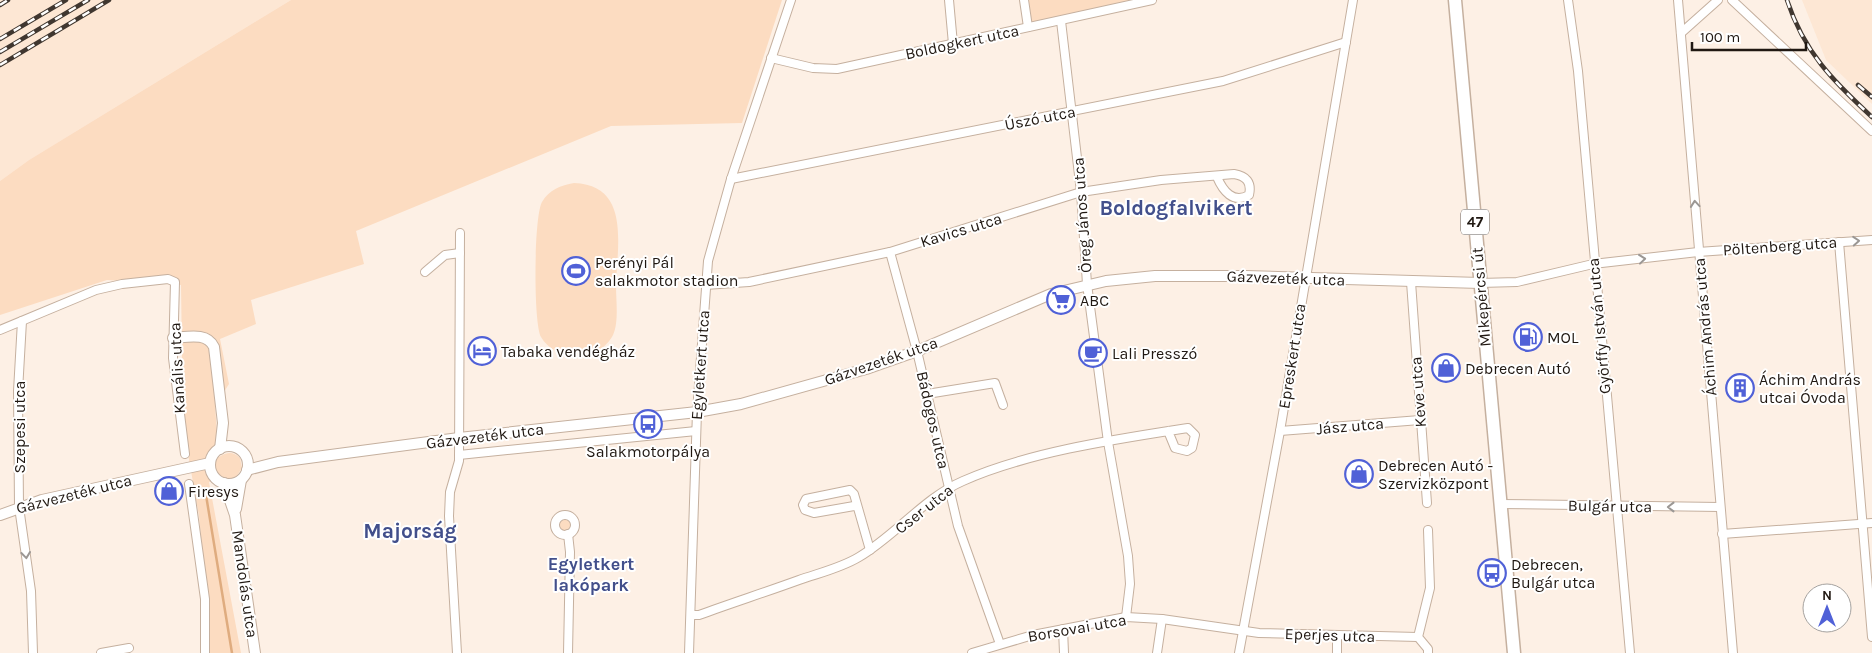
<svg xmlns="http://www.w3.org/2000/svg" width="1872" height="653" font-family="Karla,sans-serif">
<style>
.built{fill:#fde7d4}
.green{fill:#fcdcc1}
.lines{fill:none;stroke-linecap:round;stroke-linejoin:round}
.stream{stroke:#dfac7f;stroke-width:2.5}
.minor-casing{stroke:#c5b09f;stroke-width:10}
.tertiary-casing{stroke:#c5b09f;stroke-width:12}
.primary-casing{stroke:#c5b09f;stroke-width:15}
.minor{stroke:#fff;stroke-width:8}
.tertiary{stroke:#fff;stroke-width:10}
.primary{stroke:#fff;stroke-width:12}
.rail-casing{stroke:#403730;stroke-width:4.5}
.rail{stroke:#fff;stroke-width:2.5;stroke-dasharray:8;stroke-linecap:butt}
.oneway{stroke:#9b9794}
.labels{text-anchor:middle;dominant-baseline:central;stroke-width:4;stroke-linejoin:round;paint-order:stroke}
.shield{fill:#fff;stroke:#635d59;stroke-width:1}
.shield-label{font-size:15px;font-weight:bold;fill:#201812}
.street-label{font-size:16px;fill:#201812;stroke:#fff}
.poi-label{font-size:16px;fill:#201812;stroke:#fff;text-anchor:start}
.neighbourhood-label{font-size:18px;font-weight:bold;fill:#424f8b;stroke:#fff}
.district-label{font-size:21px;font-weight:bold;fill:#424f8b;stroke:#fff}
</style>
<rect width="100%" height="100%" fill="#fdf0e5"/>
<g class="built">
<polygon points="0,0 291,0 29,160 0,181"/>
<polygon points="1802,0 1872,0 1872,104 1826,60"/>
</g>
<g class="green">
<path d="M291,0H782L742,123L611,126L356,231L364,264L251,300L256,324L220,339L229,384L215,406L219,457C227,452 233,451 240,458L242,468L236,477L229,479L221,476V479L209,482L241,653H207L208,614L199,516L183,426L181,285L107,280L0,315V181L29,160Z"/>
<polygon points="1027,0 1136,0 1037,23 1030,20"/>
<path d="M574,183C631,185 617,246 616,286C616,300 619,322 613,335C607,347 593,356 579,356C565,357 548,350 541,337C533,322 534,216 542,202C549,190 561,185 574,183Z"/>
<circle cx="565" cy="525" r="7"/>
</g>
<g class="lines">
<polyline class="stream" points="205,489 232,653"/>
<defs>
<g id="minor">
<polyline points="949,0 953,44"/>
<polyline points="1024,0 1028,27"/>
<polyline points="1568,0 1578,71 1630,653"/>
<polyline points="1678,0 1733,653"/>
<polyline points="1732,0 1872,131"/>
<polyline points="1061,21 1081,192 1087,284 1108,442 1128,556 1130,584 1126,617"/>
<polyline points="1681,33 1718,0"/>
<polyline points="771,58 813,68 837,69 1152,0"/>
<polyline points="731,179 1223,81 1346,42"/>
<polyline points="1839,242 1872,637"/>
<polyline points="890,252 917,351 958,526 1000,644"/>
<polyline points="425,272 445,255 460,253"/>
<polyline points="1411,282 1427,503"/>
<polyline points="1480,283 1517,282 1593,264 1698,252 1872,240"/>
<path d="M705,285L749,282L890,252L1081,192L1161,180L1234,174C1246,176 1252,182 1249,195C1233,204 1223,191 1217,177"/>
<polyline points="22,321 18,391 19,507 31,591 33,653"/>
<polyline points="0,330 96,290 122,284 168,279 175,282 173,358 185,454"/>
<polyline points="927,394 995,383 1003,405"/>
<polyline points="1280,431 1420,420"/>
<polyline points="459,455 696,431"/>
<polyline points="189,484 205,599 205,653"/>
<polyline points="1499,504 1720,507"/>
<polyline points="854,506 814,513 805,510 803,505 806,499 850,490 854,494 870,550"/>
<circle cx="565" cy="525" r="10"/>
<polyline points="568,534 570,552 568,653"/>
<polyline points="1722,534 1872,523"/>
<path d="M691,615H699C732,603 766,592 799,580C819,573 841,568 859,557C896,535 924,498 963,481C1028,452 1117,439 1188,428L1195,435L1192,448L1187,451L1175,448L1168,431"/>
<polyline points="1063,629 1064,653"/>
<polyline points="101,653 129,648"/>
<polyline points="457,653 449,516 450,492 459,461 460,233"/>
<polyline points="689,653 697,412 708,261 731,179 791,0"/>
<polyline points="972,653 1033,635 1126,617 1162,619 1259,633 1418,637"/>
<polyline points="1157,653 1162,619"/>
<polyline points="1239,653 1280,431 1353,0"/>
<polyline points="1337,653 1337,636"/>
<polyline points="1428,653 1428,649 1418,637 1430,588 1428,530"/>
</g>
<g id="tertiary">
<path d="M173,338C188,337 207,332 214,347L223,423L220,449"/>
<circle cx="229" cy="465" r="19"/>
<polyline points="247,470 278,462 459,438 697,412 741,404 866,369 917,351 1051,294 1106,281 1155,276 1246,276 1480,283"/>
<polyline points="224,483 235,515 255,653"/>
<polyline points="236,509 241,480"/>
<polyline points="0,515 42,500 210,463"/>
</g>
<polyline id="primary" points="1455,0 1514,653"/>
</defs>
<use href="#minor" class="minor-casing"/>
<use href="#tertiary" class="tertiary-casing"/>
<use href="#primary" class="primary-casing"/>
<use href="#minor" class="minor"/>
<use href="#tertiary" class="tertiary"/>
<use href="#primary" class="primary"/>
<defs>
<g id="rail">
<path d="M1787,0C1804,52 1833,81 1872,117"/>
<polyline points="0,5 8,0"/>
<polyline points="0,39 66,0"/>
<polyline points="0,52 88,0"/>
<polyline points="0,65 109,0"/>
<polyline points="1858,85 1872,97"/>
</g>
</defs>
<use href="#rail" class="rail-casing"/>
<use href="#rail" class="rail"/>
</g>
<defs><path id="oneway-chevron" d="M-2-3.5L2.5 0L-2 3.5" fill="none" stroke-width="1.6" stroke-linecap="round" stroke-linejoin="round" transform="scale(1.25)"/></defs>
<g class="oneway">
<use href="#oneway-chevron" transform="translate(1695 204) rotate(-95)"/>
<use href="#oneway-chevron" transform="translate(1856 241) rotate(-4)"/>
<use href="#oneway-chevron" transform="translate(1642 259) rotate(-6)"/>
<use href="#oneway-chevron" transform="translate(1671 507) rotate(-180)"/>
<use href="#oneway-chevron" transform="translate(26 555) rotate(83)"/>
</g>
<defs>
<symbol id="stadium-ring" viewBox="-11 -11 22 22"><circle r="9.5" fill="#fff" stroke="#5061d7" stroke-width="1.5"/><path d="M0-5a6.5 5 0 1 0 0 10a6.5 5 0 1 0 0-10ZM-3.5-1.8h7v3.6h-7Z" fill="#5061d7"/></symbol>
<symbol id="supermarket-ring" viewBox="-11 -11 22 22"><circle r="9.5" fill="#fff" stroke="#5061d7" stroke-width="1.5"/><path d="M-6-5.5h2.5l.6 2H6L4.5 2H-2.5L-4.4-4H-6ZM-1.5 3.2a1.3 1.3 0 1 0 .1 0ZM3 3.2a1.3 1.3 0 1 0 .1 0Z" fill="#5061d7"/></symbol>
<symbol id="fuel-ring" viewBox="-11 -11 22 22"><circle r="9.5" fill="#fff" stroke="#5061d7" stroke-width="1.5"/><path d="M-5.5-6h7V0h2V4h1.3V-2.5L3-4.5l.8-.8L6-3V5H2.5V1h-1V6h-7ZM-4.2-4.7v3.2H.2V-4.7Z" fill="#5061d7"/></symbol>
<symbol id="hotel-ring" viewBox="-11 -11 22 22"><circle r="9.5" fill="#fff" stroke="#5061d7" stroke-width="1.5"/><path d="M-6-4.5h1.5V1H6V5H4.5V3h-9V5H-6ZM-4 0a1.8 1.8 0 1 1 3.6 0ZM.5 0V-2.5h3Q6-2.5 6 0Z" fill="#5061d7"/></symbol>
<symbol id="cafe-ring" viewBox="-11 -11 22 22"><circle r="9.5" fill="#fff" stroke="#5061d7" stroke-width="1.5"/><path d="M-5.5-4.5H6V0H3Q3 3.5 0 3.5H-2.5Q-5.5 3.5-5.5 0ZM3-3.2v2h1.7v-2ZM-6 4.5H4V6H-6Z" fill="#5061d7"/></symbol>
<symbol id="shop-ring" viewBox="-11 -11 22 22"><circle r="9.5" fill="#fff" stroke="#5061d7" stroke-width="1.5"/><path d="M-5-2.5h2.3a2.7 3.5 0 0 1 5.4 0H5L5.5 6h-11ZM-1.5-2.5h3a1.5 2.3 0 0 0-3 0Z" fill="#5061d7"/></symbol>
<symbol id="building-ring" viewBox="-11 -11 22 22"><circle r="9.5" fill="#fff" stroke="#5061d7" stroke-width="1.5"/><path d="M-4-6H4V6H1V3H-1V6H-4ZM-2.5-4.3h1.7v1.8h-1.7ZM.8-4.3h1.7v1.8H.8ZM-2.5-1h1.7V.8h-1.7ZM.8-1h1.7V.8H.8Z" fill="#5061d7"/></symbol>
<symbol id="bus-ring" viewBox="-11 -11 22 22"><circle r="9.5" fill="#fff" stroke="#5061d7" stroke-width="1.5"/><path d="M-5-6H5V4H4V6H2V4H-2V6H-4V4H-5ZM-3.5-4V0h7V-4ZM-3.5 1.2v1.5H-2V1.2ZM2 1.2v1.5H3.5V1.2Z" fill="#5061d7"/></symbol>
</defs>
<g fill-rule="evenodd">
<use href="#stadium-ring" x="560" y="255" width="32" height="32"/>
<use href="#supermarket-ring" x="1045" y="284" width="32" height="32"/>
<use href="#fuel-ring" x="1512" y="321" width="32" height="32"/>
<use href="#hotel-ring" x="466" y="335" width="32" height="32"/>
<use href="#cafe-ring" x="1077" y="337" width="32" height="32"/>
<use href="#shop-ring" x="1430" y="352" width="32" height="32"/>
<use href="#building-ring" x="1724" y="372" width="32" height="32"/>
<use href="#bus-ring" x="632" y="408" width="32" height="32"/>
<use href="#shop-ring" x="1343" y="458" width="32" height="32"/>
<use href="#shop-ring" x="153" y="475" width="32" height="32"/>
<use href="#bus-ring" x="1476" y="557" width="32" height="32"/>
</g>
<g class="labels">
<rect class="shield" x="1461" y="209.5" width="28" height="25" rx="4"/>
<g class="shield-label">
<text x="1475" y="222">47</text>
</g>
<g class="street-label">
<text transform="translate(962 42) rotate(-12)">Boldogkert utca</text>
<text transform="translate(1040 118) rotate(-11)">Úszó utca</text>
<text transform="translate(1082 215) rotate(-94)">Öreg János utca</text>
<text transform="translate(961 230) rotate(-17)">Kavics utca</text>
<text transform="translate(1780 246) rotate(-4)">Pöltenberg utca</text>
<text transform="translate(1286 278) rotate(2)">Gázvezeték utca</text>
<text transform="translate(1481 297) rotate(-95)">Mikepércsi út</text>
<text transform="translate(1599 326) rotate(-95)">Györffy István utca</text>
<text transform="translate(1705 327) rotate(-95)">Áchim András utca</text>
<text transform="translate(1292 356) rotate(-81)">Epreskert utca</text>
<text transform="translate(881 361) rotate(-19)">Gázvezeték utca</text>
<text transform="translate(700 365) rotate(-86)">Egyletkert utca</text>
<text transform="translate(177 368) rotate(-93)">Kanális utca</text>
<text transform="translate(1418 392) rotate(-94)">Keve utca</text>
<text transform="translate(933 420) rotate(77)">Bádogos utca</text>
<text transform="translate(1350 426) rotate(-5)">Jász utca</text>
<text transform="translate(19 427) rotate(-90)">Szepesi utca</text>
<text transform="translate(485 436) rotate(-7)">Gázvezeték utca</text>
<text transform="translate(74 494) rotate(-14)">Gázvezeték utca</text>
<text transform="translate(1610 506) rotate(1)">Bulgár utca</text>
<text transform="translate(924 509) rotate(-38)">Cser utca</text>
<text transform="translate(245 584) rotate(82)">Mandolás utca</text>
<text transform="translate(1077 628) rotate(-10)">Borsovai utca</text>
<text transform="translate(1330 635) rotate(2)">Eperjes utca</text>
</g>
<g class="poi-label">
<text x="595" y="262">Perényi Pál<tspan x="595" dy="18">salakmotor stadion</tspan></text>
<text x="1080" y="300">ABC</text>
<text x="1547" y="337">MOL</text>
<text x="501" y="351">Tabaka vendégház</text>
<text x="1112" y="353">Lali Presszó</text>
<text x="1465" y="368">Debrecen Autó</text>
<text x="1759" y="379">Áchim András<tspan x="1759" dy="18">utcai Óvoda</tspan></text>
<text x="648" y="451" text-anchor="middle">Salakmotorpálya</text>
<text x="1378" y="465">Debrecen Autó -<tspan x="1378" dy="18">Szervizközpont</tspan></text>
<text x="188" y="491">Firesys</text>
<text x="1511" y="564">Debrecen,<tspan x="1511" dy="18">Bulgár utca</tspan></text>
</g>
<g class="neighbourhood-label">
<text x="591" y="564">Egyletkert<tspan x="591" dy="21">lakópark</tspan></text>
</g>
<g class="district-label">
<text x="1176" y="208">Boldogfalvikert</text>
<text x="410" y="531">Majorság</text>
</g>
</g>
<g transform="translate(1827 608)"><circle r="24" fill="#ffffff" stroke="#a6a3a0"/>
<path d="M0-4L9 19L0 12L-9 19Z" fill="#5061d7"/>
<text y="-8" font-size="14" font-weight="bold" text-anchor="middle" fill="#201812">N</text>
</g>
<path d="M1692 42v8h114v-8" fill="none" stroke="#201812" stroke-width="2.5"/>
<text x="1700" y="42" font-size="15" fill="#201812" stroke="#ffffff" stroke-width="4" paint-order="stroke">100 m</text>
</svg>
